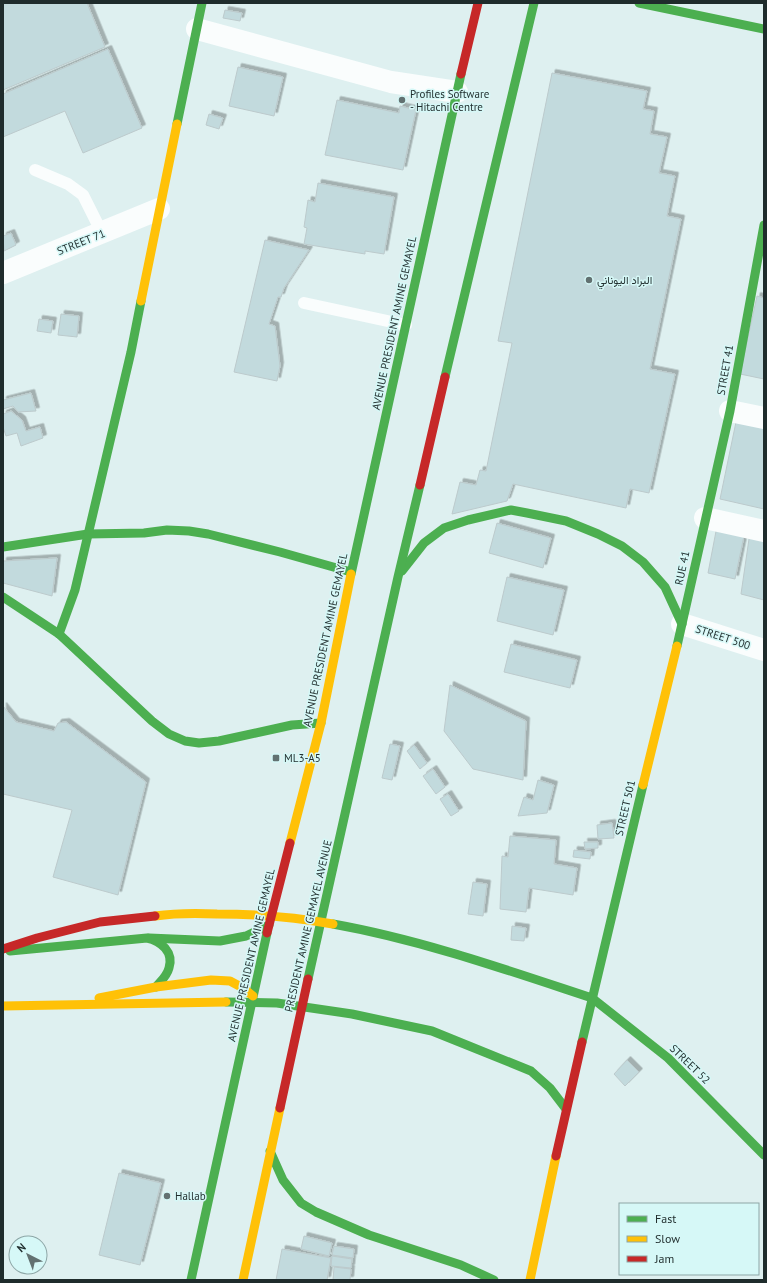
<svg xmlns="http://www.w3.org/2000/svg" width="767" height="1283" font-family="'PT Sans',Vazirmatn,sans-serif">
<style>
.building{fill:#c2dadd;stroke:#bccacc;filter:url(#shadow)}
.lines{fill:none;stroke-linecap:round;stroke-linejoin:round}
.lane{stroke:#fafdfd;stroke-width:12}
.street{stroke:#fafdfd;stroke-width:22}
.fast{stroke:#4caf50;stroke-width:9}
.slow{stroke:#ffc107;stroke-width:9}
.jam{stroke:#c62828;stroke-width:9}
.poi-dot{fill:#627171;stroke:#d6f8f7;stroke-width:1.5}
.labels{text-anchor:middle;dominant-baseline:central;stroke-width:3;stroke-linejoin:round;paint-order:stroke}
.poi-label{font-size:11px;fill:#1f2c2c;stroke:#d6f8f7;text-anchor:start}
.street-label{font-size:11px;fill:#1f2c2c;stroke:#d6f8f7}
</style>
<defs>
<filter id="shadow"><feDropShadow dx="3.5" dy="-3.5" stdDeviation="0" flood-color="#0004"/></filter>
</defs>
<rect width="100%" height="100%" fill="#def0f0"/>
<g class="building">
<polygon points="3,3 87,3 105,47 3,90"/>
<polygon points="225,10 242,13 240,21 223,18"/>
<polygon points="108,49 142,128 83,153 65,111 3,137 3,94"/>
<polygon points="238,67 283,77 274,116 229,106"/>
<polygon points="552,73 647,91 643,109 654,111 650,134 667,137 659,173 675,176 667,216 681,219 650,369 675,374 649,493 630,489 626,508 513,484 507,501 452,514 460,482 476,485 480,470 486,471 512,343 498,341"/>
<polygon points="337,100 399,113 400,106 416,110 403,170 325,155"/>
<polygon points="209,114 223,118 219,129 206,125"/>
<polygon points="318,183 394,197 384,254 365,251 365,254 304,244 307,228 304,227 308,200 315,202"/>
<polygon points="11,233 16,245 4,251 3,236"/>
<polygon points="265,240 309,250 284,288 281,297 278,297 269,324 275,326 280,366 277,381 234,372"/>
<polygon points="757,296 764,298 764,379 740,374"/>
<polygon points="61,314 79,316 77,337 58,335"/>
<polygon points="39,319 53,321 51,333 37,331"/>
<polygon points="31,393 36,411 18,412 13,406 3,409 3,400"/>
<polygon points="11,411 22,420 26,431 40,427 43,438 21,446 17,433 6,436 3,427 3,414"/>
<polygon points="736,422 764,427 764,509 720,499"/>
<polygon points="497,523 551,538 543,568 489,553"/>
<polygon points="717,526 745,531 735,579 708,573"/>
<polygon points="750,532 764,535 764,600 741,594"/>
<polygon points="57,558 52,596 3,583 3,561"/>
<polygon points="507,577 564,590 553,635 497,621"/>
<polygon points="511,644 577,660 570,688 504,672"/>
<polygon points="450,685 526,721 523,780 473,769 444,731"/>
<polygon points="3,706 16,722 54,731 58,723 66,722 146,782 118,895 53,877 72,810 3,794"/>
<polygon points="390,744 400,746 392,780 382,778"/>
<polygon points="414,745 427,763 420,769 407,751"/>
<polygon points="433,769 445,787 436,794 423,776"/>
<polygon points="538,780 554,785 547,813 518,816 524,797 533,800"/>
<polygon points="448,794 459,811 451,816 440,799"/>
<polygon points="612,823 614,838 598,839 597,825"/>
<polygon points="510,836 556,840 554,864 577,868 573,895 529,888 526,912 500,909 502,856 508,857"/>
<polygon points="584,842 598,842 598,848 585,849"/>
<polygon points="574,850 591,852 590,859 573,857"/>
<polygon points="473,882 487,884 483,916 468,914"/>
<polygon points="512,926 526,928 524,941 511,940"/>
<polygon points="627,1060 639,1072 625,1086 614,1074"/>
<polygon points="119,1173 161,1183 140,1265 99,1255"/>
<polygon points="304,1236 332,1243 329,1256 301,1249"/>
<polygon points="334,1246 354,1249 353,1258 332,1255"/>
<polygon points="282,1249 331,1258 327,1280 276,1280"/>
<polygon points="332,1256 352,1259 351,1268 331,1266"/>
<polygon points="334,1267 351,1269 350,1280 333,1280"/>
</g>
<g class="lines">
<g class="lane">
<polyline points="35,170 68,184 83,195 102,233"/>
<polyline points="304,303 406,325"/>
</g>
<g class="street">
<polyline points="197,29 391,82 457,92"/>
<polyline points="3,273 159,209"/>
<polyline points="730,411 764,418"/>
<polyline points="705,518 764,531"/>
<polyline points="682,624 764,650"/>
</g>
<g class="fast">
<polyline points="639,3 764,29"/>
<polyline points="177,124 202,3"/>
<polyline points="445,377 534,3"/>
<polyline points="3,547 88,534 144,533 167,530 189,531 208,534 280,552 351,572"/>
<polyline points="402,571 424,543 444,528 468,520 511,510 527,513 566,521 598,534 622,546 643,562 665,587 682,624"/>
<polyline points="351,574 461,74"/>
<polyline points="3,597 59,634 152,721 169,734 185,741 199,743 219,741 292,725 321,723"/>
<polyline points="59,634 75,590 131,352 141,301"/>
<polyline points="677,646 730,411 764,225"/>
<path d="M333,924C422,940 507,970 592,998"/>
<polyline points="149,938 220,941 246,936 269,925"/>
<path d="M10,951L147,938C161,941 174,952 169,968C167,976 161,981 156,987"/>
<polyline points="308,979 398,577 420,485"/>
<polyline points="592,998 668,1058 764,1155"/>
<polyline points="226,1002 277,1003 352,1014 432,1031 531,1071 550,1088 566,1109"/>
<polyline points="582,1042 643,785"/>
<polyline points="270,1151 283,1180 301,1203 316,1212 369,1235 461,1265 494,1280"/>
<polyline points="191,1280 267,933"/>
</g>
<g class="slow">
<polyline points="141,301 177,124"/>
<polyline points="643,785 677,646"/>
<polyline points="290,843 321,723 351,574"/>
<path d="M155,916C176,913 196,913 217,914C257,914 294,917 333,924"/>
<polyline points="99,998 156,987 211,980 230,981 243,988 253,996"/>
<polyline points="3,1006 226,1002"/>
<polyline points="243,1280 280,1108"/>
<polyline points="530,1280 556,1156"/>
</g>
<g class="jam">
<polyline points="461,74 478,3"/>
<polyline points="420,485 445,377"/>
<polyline points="267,933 290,843"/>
<polyline points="3,949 37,938 100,922 155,916"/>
<polyline points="280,1108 308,979"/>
<polyline points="556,1156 582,1042"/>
</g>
</g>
<g class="poi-dot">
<circle cx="402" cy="100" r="4"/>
<circle cx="589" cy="280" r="4"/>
<rect x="272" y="754" width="8" height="8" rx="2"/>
<circle cx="167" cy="1196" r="4"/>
</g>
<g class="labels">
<g class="poi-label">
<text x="410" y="94">Profiles Software<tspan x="410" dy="13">- Hitachi Centre</tspan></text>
<text x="597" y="280">البراد اليوناني</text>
<text x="284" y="758">ML3-A5</text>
<text x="175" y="1196">Hallab</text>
</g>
<g class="street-label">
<text transform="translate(81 242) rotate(-22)">STREET 71</text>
<text transform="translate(394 323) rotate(-78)">AVENUE PRESIDENT AMINE GEMAYEL</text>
<text transform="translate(725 370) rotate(-80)">STREET 41</text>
<text transform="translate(682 568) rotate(-78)">RUE 41</text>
<text transform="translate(723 637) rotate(18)">STREET 500</text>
<text transform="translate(325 640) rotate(-78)">AVENUE PRESIDENT AMINE GEMAYEL</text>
<text transform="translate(625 808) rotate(-77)">STREET 501</text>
<text transform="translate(308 926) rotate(-77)">PRESIDENT AMINE GEMAYEL AVENUE</text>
<text transform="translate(251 955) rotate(-77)">AVENUE PRESIDENT AMINE GEMAYEL</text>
<text transform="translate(690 1064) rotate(44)">STREET 52</text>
</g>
</g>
<rect width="767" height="1283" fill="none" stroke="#1f2c2c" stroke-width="8"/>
<rect x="619" y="1203" width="140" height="72" fill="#d6f8f7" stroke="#8da6a6"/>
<rect x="627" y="1216" width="20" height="6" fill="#4caf50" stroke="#8da6a6"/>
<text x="655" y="1223" font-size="12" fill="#1f2c2c">Fast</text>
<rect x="627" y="1236" width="20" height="6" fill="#ffc107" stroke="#8da6a6"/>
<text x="655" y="1243" font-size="12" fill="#1f2c2c">Slow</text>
<rect x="627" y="1256" width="20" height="6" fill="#c62828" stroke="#8da6a6"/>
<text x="655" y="1263" font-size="12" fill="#1f2c2c">Jam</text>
<g transform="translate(28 1255) rotate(318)"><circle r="19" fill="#d6f8f7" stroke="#8da6a6"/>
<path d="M0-3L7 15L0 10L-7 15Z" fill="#627171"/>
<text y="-6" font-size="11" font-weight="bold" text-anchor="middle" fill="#1f2c2c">N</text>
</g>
</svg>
